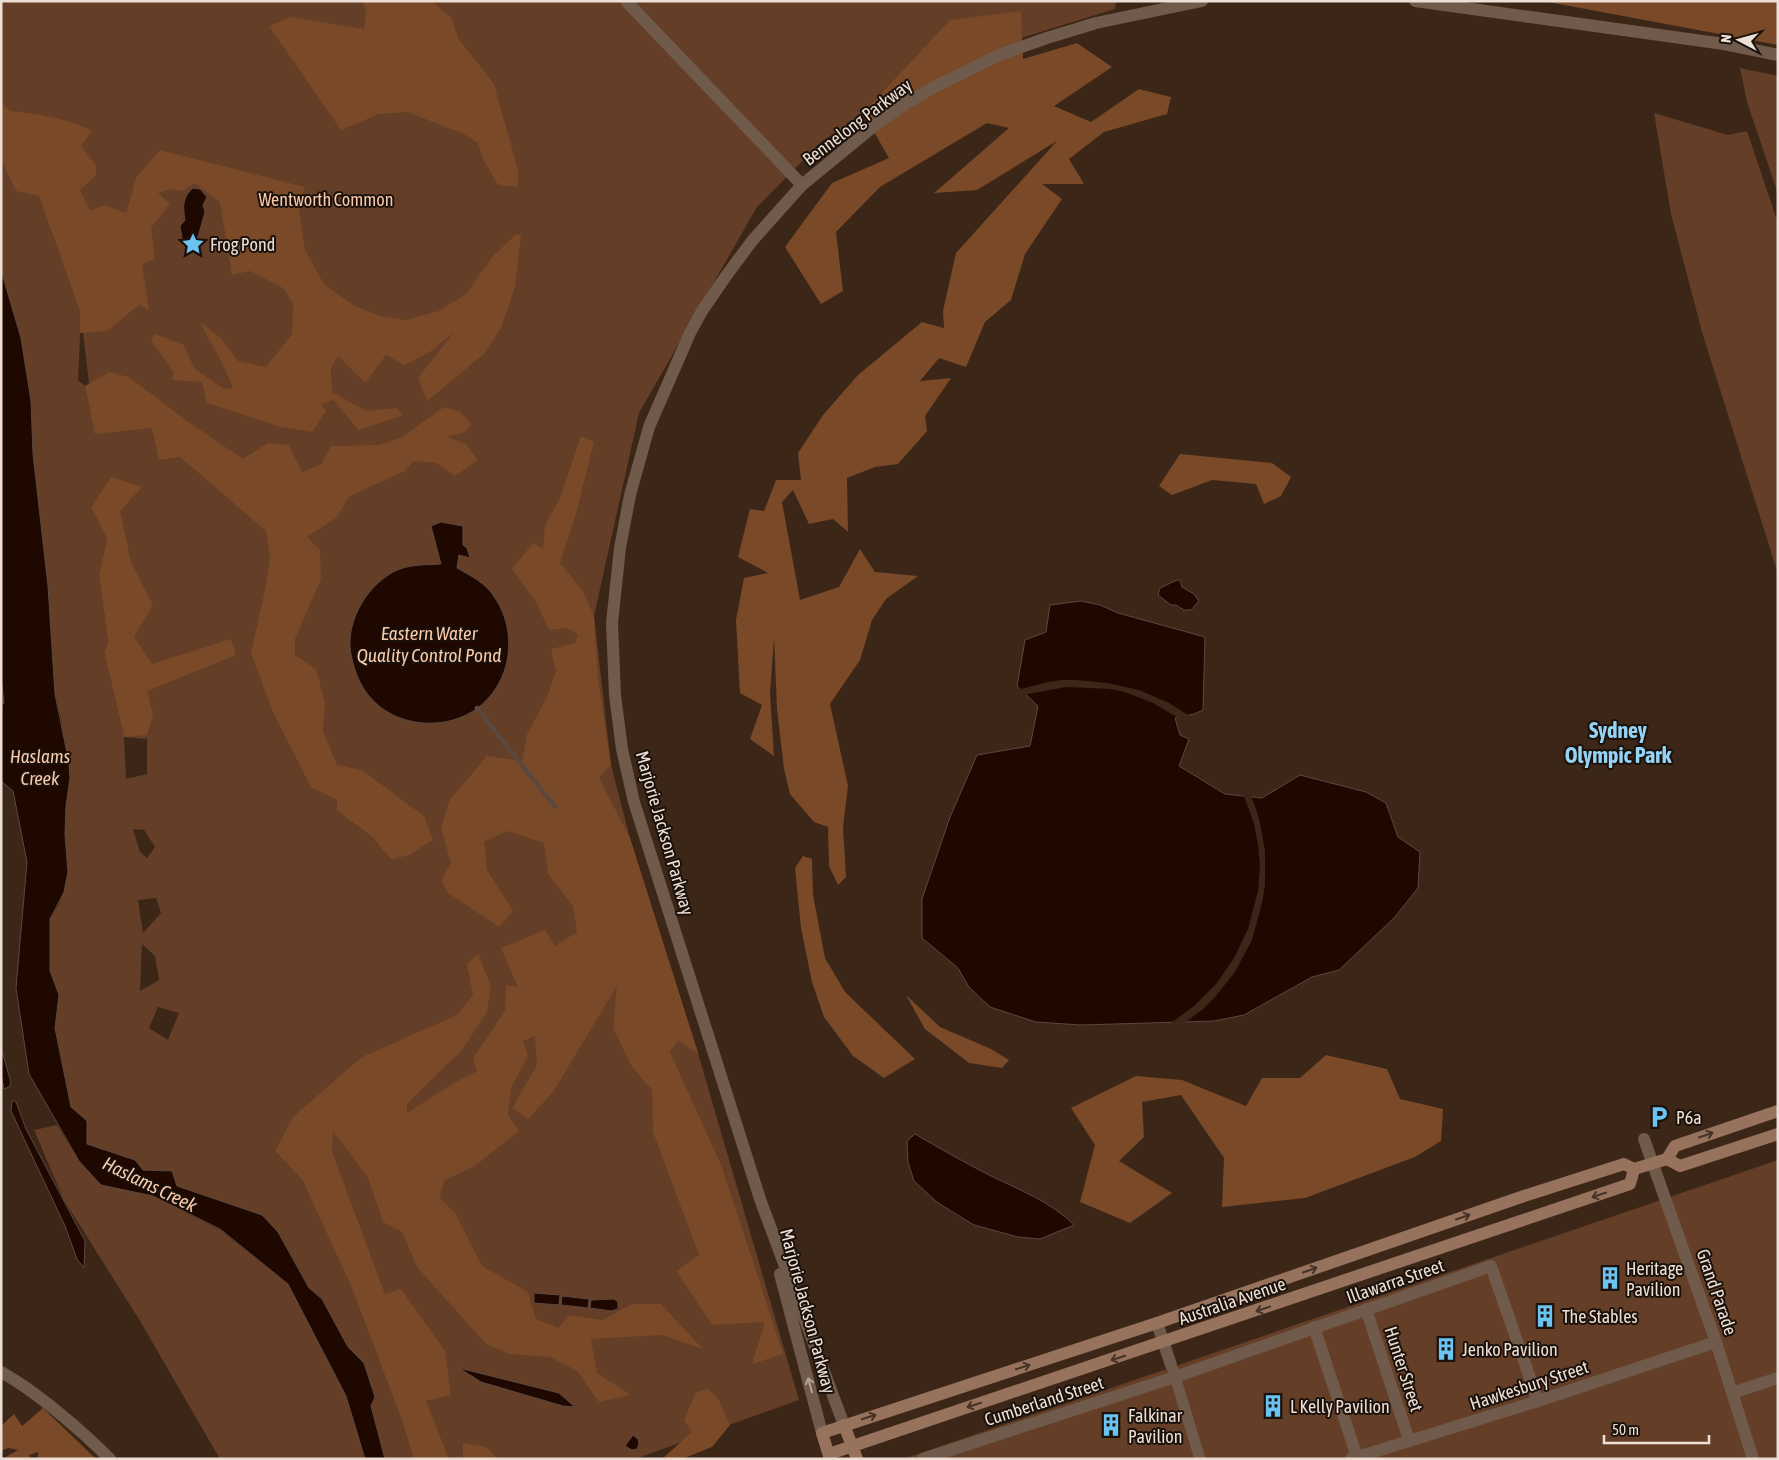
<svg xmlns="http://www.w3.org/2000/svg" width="1779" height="1460" font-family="'Asap Condensed',sans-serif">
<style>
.green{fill:#643e26;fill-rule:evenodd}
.forest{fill:#794928}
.water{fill:#1f0800;stroke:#5d4840}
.pier{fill:#3b2618}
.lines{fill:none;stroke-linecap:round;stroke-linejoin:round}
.stream{stroke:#5d4840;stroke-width:4.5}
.pedestrian{stroke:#705a4c;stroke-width:11}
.minor{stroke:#705a4c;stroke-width:12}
.tertiary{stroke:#705a4c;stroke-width:12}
.secondary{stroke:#97735e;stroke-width:12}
.oneway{stroke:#463328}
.oneway2{stroke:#b5a398}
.labels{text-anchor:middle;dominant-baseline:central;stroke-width:4;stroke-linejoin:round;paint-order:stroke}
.street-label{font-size:18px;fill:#eddfd6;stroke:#1b110b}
.park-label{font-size:18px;fill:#f8c9ac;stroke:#1b110b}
.poi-label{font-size:18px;fill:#eddfd6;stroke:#1b110b;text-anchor:start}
.water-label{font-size:19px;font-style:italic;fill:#f9c9ac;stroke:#1b110b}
.district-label{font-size:22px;font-weight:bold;fill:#94d3f5;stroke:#1b110b}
</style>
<rect width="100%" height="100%" fill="#3b2618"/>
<g class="green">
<path d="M1,1H1116L1115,9L969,54L822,141L757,207L639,413L594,616L611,765L630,838L698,1053L799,1400L635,1459H385L371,1406L364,1363L348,1347L322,1299L309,1288L278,1232L262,1215L177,1186L172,1171L143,1170L135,1160L87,1144V1121L71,1107L55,1028L59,995L50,971V919L58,906L64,892L68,872L65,835L66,806L62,722L55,694L48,586L33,454L31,401L21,338L1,270ZM81,315L94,426L85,386L78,380ZM111,478L123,733L104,652L108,642L99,574L107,539L91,507ZM124,737L147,739V774L126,779ZM291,748L404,856L391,860L372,837L337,811V800L311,788ZM133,829L144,830L155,847L147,858L140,852ZM156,898L161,913L143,933L138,900ZM142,944L155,956L159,980L140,991ZM158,1007L179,1013L168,1040L149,1028ZM286,1131L316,1208L302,1179Z"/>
<polygon points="1740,68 1778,76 1778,194 1747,102"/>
<polygon points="1654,113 1728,135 1747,131 1778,223 1778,574 1702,332 1671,214"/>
<polygon points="57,1125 79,1161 101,1185 153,1196 220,1230 288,1284 346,1396 365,1459 220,1459 140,1321 64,1200 34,1130"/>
<polygon points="1778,1160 1778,1459 903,1459"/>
</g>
<g class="forest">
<polygon points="362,1 432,1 452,19 458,38 494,84 518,170 518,187 498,185 483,159 478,143 464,134 407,112 379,114 341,130 269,26 290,17 364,29 366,11"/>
<polygon points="1543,1 1778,1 1778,45"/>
<polygon points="1021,11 1023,59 1077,43 1112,67 1054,106 1091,122 1139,89 1171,97 1167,114 1104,132 1069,159 1084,184 1042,184 1062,199 1025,254 1011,300 985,322 966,367 939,358 920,381 951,378 925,416 927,431 898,464 875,467 847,478 848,532 833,519 809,524 793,490 782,502 800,600 839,587 860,549 875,572 918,576 886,599 872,620 860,660 830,704 848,786 843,827 846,877 838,885 829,866 828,827 814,822 790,794 784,769 777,709 774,638 770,694 774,756 750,739 762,705 740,693 736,620 744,578 768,573 738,557 750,509 764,511 776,480 801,480 798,453 823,415 858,375 922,322 944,328 943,311 956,253 1057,141 977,190 934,193 1009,128 987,123 880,187 836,232 843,291 821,304 785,247 832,183 889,158 863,113 950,20"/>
<path d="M1,102L10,111C35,113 69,119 92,131L81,146L96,165V175L80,190L90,211L104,205L126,213L136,178L160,150L305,187L299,208L305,250L324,284L353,305L380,316L405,320L439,311L466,294L493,256L515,235H521L515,287L501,328L484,354L427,401L418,378L454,332L431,351L405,365L386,355L365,383L338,356L331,368L332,392L366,411L396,408L403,415L359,430L333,400L321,404L326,411L312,432L281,427L207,403L202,382L172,380L174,372L151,341L155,334L184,345L194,368L224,389L233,388L221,361L200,322L221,338L238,361L266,367L292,334L293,303L283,288L250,271L232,275L220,202L195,183L183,191L173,189L158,193L170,204L151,228L155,259L142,264L149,310L139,305L107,331L80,333V311L39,196L16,191L1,159Z"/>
<polygon points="109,372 129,377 190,423 243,459 268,443 289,445 302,472 321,464 331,446 379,445 402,437 444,407 461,412 471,424 465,432 447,437 466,444 478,460 455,476 436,463 413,461 405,471 350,496 336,518 307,537 320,550 321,579 295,639 295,655 316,669 325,702 323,731 337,765 362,770 424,816 433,840 409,855 391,860 372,837 337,811 337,800 311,788 273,712 251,653 265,590 270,559 266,531 180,457 159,460 152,428 95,434 85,386"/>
<polygon points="581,436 594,442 576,514 560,563 583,591 594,616 598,679 611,765 599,778 630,838 698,1053 678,1041 670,1052 722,1167 783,1354 752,1364 765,1322 712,1325 676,1271 699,1255 653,1132 652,1090 632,1067 613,1028 617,986 553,1092 528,1119 512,1108 537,1065 535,1036 523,1041 528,1056 511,1088 508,1115 519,1131 475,1166 445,1180 439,1197 455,1213 482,1266 528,1292 536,1319 558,1328 570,1315 603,1320 632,1304 661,1304 703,1349 662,1335 591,1339 597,1373 631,1395 599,1402 577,1371 550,1357 509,1354 486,1344 417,1267 402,1232 383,1222 368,1178 333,1131 332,1152 385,1294 401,1289 445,1351 451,1395 426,1401 449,1459 414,1459 402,1420 352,1288 302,1179 275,1151 294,1116 362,1057 457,1015 473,995 467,964 478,954 491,986 487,1012 462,1050 407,1104 407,1113 454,1083 477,1071 473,1058 505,1011 506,985 518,987 501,948 545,930 555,946 577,932 573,906 548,874 544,843 507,831 484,842 487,870 513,911 499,927 448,893 441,880 451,863 441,829 449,801 487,756 522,761 527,734 547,697 556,672 551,649 575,643 578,635 567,628 549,630 536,602 512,569 533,543 543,549 545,525 560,498"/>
<polygon points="1180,454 1272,463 1291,477 1281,496 1264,504 1256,484 1212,480 1172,495 1159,486"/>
<polygon points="111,477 142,487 120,511 131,562 153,605 134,637 152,664 231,639 236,655 147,691 153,715 147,735 124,737 104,652 108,642 99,574 107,539 91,507"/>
<polygon points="803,856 812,859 813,895 825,958 845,992 915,1059 884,1078 853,1056 824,1017 812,982 801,928 795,868"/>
<polygon points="906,995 940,1027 991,1049 1009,1060 1002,1068 969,1063 925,1029"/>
<polygon points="1326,1055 1387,1069 1400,1099 1443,1109 1441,1141 1415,1157 1305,1198 1222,1207 1224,1158 1181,1095 1142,1102 1144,1137 1119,1161 1172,1193 1130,1223 1080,1202 1095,1145 1071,1108 1136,1076 1182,1080 1246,1106 1262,1078 1300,1078"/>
<polygon points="708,1389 718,1398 730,1425 712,1447 682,1459 662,1459 692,1432 684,1420 696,1392"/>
<polygon points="43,1408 96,1459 38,1459 38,1452 29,1455 31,1459 2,1459 18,1450 8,1448 1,1451 1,1426 14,1414 22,1426"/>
<polygon points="463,1443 486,1447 498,1459 463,1459"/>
</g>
<g class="water">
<path d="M193,188L200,189L207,197L203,205L205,212L198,237L186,246L182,238L180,226L185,220C183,207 182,198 193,188Z"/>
<polygon points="1,270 21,338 31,401 33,454 48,586 55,694 69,763 70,778 66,806 65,835 68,872 64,892 50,919 50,971 59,995 55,1028 71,1107 87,1121 87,1144 135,1160 143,1170 172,1171 177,1186 262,1215 278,1232 309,1288 322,1299 348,1347 364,1363 375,1397 371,1406 385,1459 365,1459 346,1396 288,1284 220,1229 153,1196 101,1185 79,1161 29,1074 16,988 27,862 13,791 1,781 1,706 4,703 1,678"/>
<path d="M441,522L463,526V545L467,548L470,558L459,555L457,568C471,576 486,583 495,598C518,632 512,681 479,707C447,732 395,728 369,696C360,685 355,672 352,659C343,625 365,588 393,572C408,564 425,565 441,564L431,526Z"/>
<polygon points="1177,580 1180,580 1182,587 1194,594 1199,601 1191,610 1184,610 1176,605 1171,605 1158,595 1160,588"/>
<polygon points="1081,601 1100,605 1118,613 1205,637 1203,710 1194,714 1175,718 1180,735 1189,739 1179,766 1225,794 1262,798 1300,775 1366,792 1386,803 1398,837 1420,852 1418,888 1394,918 1339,970 1312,977 1244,1015 1214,1021 1081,1025 1036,1022 990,1007 969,987 958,968 922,938 922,899 950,817 977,755 1030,746 1038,706 1017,686 1025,640 1046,632 1050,605"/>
<polygon points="1,1047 11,1083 9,1087 4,1089 1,1075"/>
<polygon points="12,1100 16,1102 26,1129 85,1241 84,1268 77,1259 65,1226 11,1111"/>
<path d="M915,1134C939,1148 962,1161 987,1174C1015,1188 1052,1202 1074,1225L1040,1239L1018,1237L974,1225L938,1203L914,1181L908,1162L907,1141Z"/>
<polygon points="534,1293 560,1295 559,1305 534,1303"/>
<polygon points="562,1296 589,1299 588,1308 561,1305"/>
<polygon points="614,1299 618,1302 618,1309 611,1311 590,1308 591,1300"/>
<polygon points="459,1368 559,1393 575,1407 563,1406 481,1382"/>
<polygon points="633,1435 638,1439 639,1444 637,1449 632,1450 625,1446"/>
</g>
<g class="pier">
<polygon points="1062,680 1077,680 1107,683 1139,690 1169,703 1191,717 1180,719 1153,703 1125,692 1110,689 1066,687 1023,695 1017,690 1048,682"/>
<polygon points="1243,793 1250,794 1256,809 1260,823 1265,851 1265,885 1262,903 1252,940 1235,972 1215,997 1203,1009 1183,1024 1170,1024 1195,1005 1217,983 1234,958 1248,929 1258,891 1260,866 1258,844 1254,824"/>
</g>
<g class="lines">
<polyline class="stream" points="477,708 555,807"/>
<polyline class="pedestrian" points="1173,1370 1200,1459"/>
<g class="minor">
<polyline points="1644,1139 1716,1342 1753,1459"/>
<polyline points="1366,1309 1409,1440"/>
<polyline points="1157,1323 1171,1365"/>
<polyline points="1314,1327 1357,1457"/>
<path d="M1,1372C37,1392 81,1430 110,1459"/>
<polyline points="1732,1393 1778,1378"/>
<polyline points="923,1459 1175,1377 1491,1266 1538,1401"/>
<polyline points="1351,1459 1538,1401 1716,1342"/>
</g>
<g class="tertiary">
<polyline points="626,1 802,185"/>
<polyline points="1415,1 1724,44 1778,55"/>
<polyline points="780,1274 822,1433"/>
<polyline points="844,1425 760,1199 634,802 622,749 615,695 612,623 620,548 630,495 649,427 690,333 702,311 726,276 752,241 802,185 874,126 905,104 934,87 999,55 1047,38 1096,23 1202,1"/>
</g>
<g class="secondary">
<polyline points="1667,1159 1680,1166 1778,1134"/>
<polyline points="844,1425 857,1459"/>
<polyline points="829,1454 1630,1184 1634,1169"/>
<polyline points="830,1459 822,1433 1157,1323 1524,1196 1624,1164 1634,1169 1667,1159 1675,1146 1778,1111"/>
</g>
</g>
<defs><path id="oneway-shaft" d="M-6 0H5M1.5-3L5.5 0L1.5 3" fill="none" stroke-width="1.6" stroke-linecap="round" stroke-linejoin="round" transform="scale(1.25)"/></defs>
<g class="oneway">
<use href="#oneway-shaft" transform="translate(1706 1135) rotate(-19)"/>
<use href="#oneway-shaft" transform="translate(1599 1195) rotate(161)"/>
<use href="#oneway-shaft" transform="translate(1463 1217) rotate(-19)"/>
<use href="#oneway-shaft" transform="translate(1310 1270) rotate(-19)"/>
<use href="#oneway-shaft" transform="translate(1263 1309) rotate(161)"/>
<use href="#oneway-shaft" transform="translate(1118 1358) rotate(162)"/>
<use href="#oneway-shaft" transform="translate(1023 1367) rotate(-18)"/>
<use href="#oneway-shaft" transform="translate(974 1405) rotate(162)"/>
<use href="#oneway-shaft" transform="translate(869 1417) rotate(-18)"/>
</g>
<use class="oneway2" href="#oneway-shaft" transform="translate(810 1385) rotate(-105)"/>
<defs>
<symbol id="sight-bare" viewBox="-9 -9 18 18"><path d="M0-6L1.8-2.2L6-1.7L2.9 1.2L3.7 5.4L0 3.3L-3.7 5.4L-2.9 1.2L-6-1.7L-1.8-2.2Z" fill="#6ac3f1" stroke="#1b110b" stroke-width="2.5" paint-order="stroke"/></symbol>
<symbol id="parking-bare" viewBox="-9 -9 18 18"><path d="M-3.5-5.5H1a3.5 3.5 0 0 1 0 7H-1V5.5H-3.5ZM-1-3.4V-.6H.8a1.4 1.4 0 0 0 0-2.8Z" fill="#6ac3f1" stroke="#1b110b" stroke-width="2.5" paint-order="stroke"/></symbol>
<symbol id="building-bare" viewBox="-9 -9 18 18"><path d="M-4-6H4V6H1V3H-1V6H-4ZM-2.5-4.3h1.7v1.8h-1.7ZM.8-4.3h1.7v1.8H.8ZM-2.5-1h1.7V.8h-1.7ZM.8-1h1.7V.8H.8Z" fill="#6ac3f1" stroke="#1b110b" stroke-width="2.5" paint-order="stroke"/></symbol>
</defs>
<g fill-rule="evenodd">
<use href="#sight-bare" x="177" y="228" width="32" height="32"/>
<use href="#parking-bare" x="1643" y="1101" width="32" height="32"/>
<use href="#building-bare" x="1594" y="1262" width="32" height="32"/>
<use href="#building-bare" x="1529" y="1300" width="32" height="32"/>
<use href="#building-bare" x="1430" y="1333" width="32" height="32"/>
<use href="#building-bare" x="1257" y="1390" width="32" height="32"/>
<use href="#building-bare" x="1095" y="1409" width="32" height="32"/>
</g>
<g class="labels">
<g class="street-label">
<text transform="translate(857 122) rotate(-37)">Bennelong Parkway</text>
<text transform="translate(665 833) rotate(74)">Marjorie Jackson Parkway</text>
<text transform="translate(1395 1281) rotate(-19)">Illawarra Street</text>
<text transform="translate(1717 1292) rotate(71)">Grand Parade</text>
<text transform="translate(1232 1301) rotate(-19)">Australia Avenue</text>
<text transform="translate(808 1311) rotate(75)">Marjorie Jackson Parkway</text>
<text transform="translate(1404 1369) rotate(72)">Hunter Street</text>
<text transform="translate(1529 1385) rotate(-18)">Hawkesbury Street</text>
<text transform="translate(1044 1401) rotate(-18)">Cumberland Street</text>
</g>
<g class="park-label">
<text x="326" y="199">Wentworth Common</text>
</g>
<g class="poi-label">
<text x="210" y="244">Frog Pond</text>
<text x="1676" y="1117">P6a</text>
<text x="1626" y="1268">Heritage<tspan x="1626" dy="21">Pavilion</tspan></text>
<text x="1562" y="1316">The Stables</text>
<text x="1462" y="1349">Jenko Pavilion</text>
<text x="1290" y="1406">L Kelly Pavilion</text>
<text x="1128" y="1415">Falkinar<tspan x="1128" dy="21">Pavilion</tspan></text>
</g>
<g class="water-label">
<text x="429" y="633">Eastern Water<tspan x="429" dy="22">Quality Control Pond</tspan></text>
<text x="40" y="756">Haslams<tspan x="40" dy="22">Creek</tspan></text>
<text transform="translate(150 1184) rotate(26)">Haslams Creek</text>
</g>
<g class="district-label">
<text x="1618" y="730">Sydney<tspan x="1618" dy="25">Olympic Park</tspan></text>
</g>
</g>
<rect width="1779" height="1460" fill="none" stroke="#eddfd6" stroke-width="5"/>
<g transform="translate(1739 40) rotate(276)" stroke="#1b110b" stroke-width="4" paint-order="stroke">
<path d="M0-4L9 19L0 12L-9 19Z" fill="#eddfd6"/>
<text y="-8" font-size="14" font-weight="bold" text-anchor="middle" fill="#eddfd6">N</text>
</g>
<path d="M1604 1435v8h105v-8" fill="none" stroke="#eddfd6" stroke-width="2.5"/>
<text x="1612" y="1435" font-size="15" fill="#eddfd6" stroke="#1b110b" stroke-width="4" paint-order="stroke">50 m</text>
</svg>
